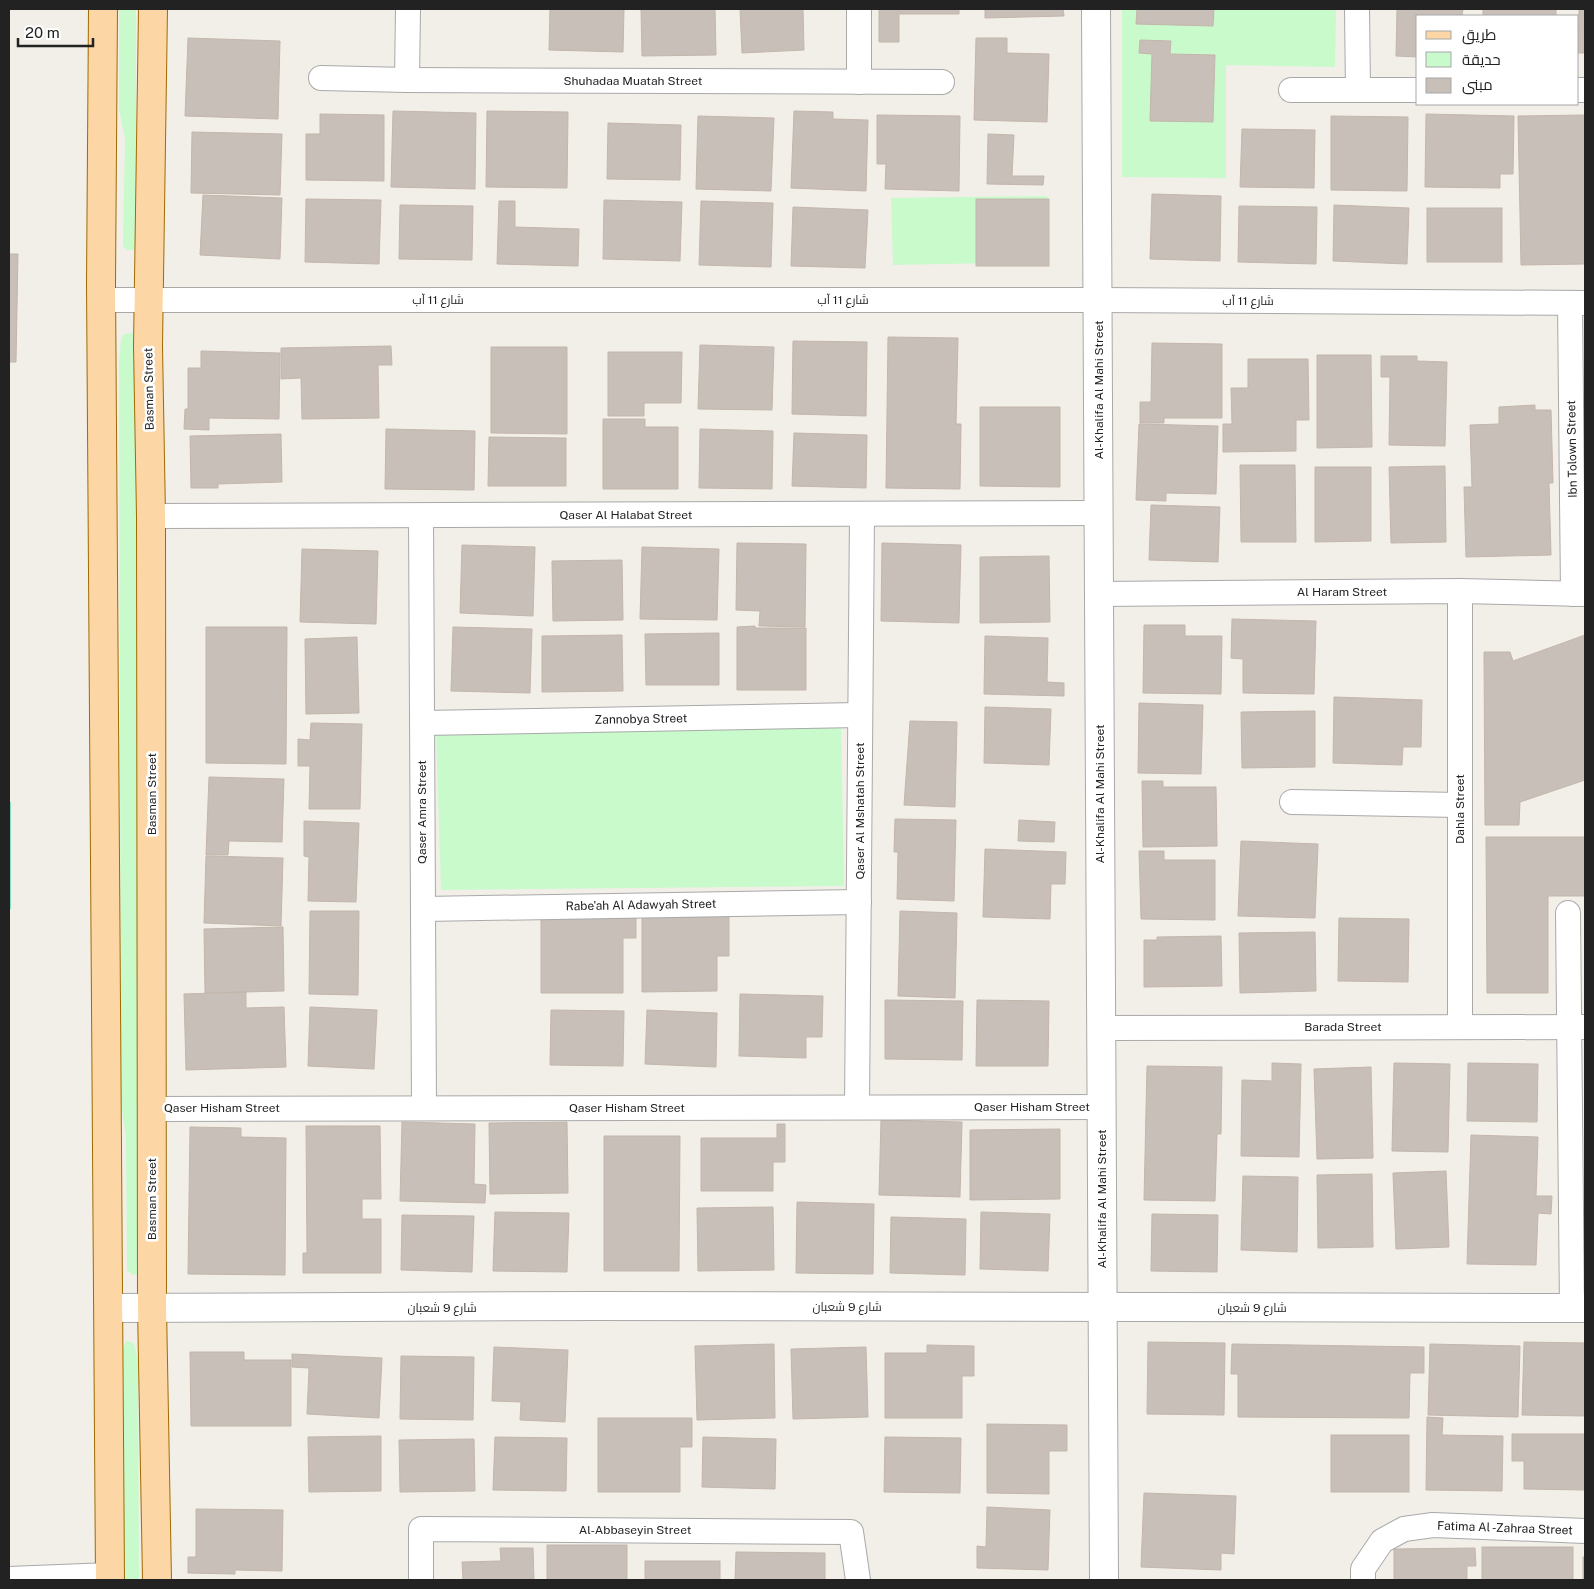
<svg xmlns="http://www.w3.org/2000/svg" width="1594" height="1589" font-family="'Public Sans',Cairo,sans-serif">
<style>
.park{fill:#c8facc}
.pitch{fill:#88e0be}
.building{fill:#c7bfb8;stroke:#c4b6ab}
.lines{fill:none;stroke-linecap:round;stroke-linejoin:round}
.minor-casing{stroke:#a9a9a9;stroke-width:26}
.tertiary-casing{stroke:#a9a9a9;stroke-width:30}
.primary-casing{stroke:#a06b00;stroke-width:30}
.minor{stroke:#fff;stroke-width:24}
.tertiary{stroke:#fff;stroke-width:28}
.primary{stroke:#fcd6a4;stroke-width:28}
.labels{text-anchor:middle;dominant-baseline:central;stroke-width:5;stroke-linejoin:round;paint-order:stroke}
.street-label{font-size:12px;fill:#222;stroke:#fff}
</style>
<rect width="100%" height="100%" fill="#f2efe9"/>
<g class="park">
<polygon points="119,9 136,9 136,239 134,250 127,250 123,246 125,138 119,110"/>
<polygon points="1122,9 1336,9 1335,67 1226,65 1226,178 1122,177"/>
<polygon points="1047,196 1048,262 893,265 891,198"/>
<polygon points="133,333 138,349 139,1270 137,1274 133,1275 127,1270 127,1263 126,1136 121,1104 119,360 121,340 124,334"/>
<polygon points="841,723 844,886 441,890 436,730"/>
<polygon points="126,1341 132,1342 135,1347 138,1363 139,1580 122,1580 121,1355"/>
</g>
<rect class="pitch" x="9" y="802" width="2" height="107"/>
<g class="building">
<polygon points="550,9 624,9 623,52 549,50"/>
<polygon points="641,9 715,9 716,55 642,56"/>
<polygon points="740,9 803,9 804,50 742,53"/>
<polygon points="879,9 959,9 959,14 899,14 899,42 879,42"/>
<polygon points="985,9 1063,9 1064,16 985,18"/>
<polygon points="1137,9 1214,9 1213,26 1136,24"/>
<polygon points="1397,9 1463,9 1462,16 1418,16 1418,57 1396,56"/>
<rect x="1483" y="9" width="73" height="7"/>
<polygon points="1579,9 1585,9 1585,53 1578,53"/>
<polygon points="188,38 280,41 278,119 185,116"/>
<polygon points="976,38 1007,38 1007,53 1049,54 1047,122 974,120"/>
<polygon points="1140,40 1171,41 1170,54 1215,55 1213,122 1150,121 1152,54 1139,53"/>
<polygon points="393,111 476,113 475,189 391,187"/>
<polygon points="487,111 568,112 567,188 486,187"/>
<polygon points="794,111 833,112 833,119 868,120 866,191 791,188"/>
<polygon points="320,114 384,115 384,181 306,180 306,134 320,134"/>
<polygon points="1426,114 1514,116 1513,174 1500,174 1500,188 1425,187"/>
<polygon points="877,115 960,116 959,191 885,189 886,164 877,164"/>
<polygon points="1585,115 1585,264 1521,265 1518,116"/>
<polygon points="698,116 774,118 771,191 696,189"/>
<polygon points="1331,116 1408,117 1407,191 1331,190"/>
<polygon points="608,123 681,125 680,180 607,179"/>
<polygon points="1242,129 1315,130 1314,188 1240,187"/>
<polygon points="192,132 282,134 280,195 191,193"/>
<polygon points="988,134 1014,135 1012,176 1044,176 1043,185 987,184"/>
<polygon points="1152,194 1221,196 1220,261 1150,259"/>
<polygon points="203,195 282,198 280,259 200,255"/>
<polygon points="306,199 381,200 379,264 305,262"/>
<rect x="976" y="199" width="73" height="67"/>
<polygon points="604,200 682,202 680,261 603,259"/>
<polygon points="499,201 515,201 515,227 579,229 578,266 497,264"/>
<polygon points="701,201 773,203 771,267 699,265"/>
<polygon points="400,205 473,206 472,260 399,259"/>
<polygon points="1334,205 1409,208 1407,264 1333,261"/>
<polygon points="1239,206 1317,207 1316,264 1238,262"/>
<polygon points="793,207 868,210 865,268 791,266"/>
<rect x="1427" y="208" width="75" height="54"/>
<polygon points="9,254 18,254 16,362 9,362"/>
<polygon points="888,337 958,338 956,424 961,424 960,489 886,488"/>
<polygon points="793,341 867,342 866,416 792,414"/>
<polygon points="1152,343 1222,344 1222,418 1164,418 1164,423 1140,423 1140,402 1151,402"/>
<polygon points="700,345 774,347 772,410 698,409"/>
<polygon points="391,346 392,365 378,365 379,418 302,419 301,378 281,379 281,348"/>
<polygon points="491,347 567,347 567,434 491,433"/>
<polygon points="201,351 280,353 279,419 209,418 209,430 184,429 185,409 188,409 188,368 201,368"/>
<polygon points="608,352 682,352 681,403 644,403 644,416 608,416"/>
<polygon points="1317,355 1371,355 1372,447 1317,448"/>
<polygon points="1381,356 1417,356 1417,361 1447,362 1445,446 1389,445 1390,377 1381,377"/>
<polygon points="1248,359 1308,359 1309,420 1296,420 1296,451 1223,452 1223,424 1232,424 1231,388 1248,388"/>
<polygon points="1535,405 1535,410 1551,410 1553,483 1549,483 1551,555 1466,557 1464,487 1472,487 1470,425 1499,424 1499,407"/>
<polygon points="980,407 1060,407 1060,487 980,486"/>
<polygon points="603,419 645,419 645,427 678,427 678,489 603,489"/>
<polygon points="1139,424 1218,426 1216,494 1166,493 1166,501 1136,500"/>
<polygon points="386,429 475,431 474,490 385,489"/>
<polygon points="700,429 773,431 772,489 699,488"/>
<polygon points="794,433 867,435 866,488 792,486"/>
<polygon points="281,434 282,482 218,484 218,488 191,488 190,436"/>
<polygon points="489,437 566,438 566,486 488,486"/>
<polygon points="1240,465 1295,465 1296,542 1241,542"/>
<polygon points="1445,466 1446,542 1391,543 1389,467"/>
<polygon points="1315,467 1371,467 1371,541 1315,542"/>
<polygon points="1151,505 1220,507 1218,562 1149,560"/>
<polygon points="737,543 806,544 805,627 759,626 760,611 736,610"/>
<polygon points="882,543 961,545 959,623 881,621"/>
<polygon points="462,545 535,547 533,616 460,613"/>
<polygon points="642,547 719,549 717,620 640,619"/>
<polygon points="302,549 378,551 376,624 300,622"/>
<polygon points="1049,556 1050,622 980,623 980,557"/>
<polygon points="622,560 623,620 553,621 552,561"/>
<polygon points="1232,619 1316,621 1314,694 1243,693 1243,659 1231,658"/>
<polygon points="1144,625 1185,625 1185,636 1222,636 1221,694 1143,693"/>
<polygon points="755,626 755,628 806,628 806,690 737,690 737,627"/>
<polygon points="206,627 287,627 286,764 206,763"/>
<polygon points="453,627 532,629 530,693 451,691"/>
<polygon points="719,633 719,685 646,685 645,634"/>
<polygon points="622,635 623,691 542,692 542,636"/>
<polygon points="1585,635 1585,780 1520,802 1519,825 1485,825 1484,652 1510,652 1513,661"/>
<polygon points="985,636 1048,638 1047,682 1064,683 1064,696 984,694"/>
<polygon points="357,637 359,713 306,714 305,639"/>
<polygon points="1334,697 1422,700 1421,747 1403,747 1402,765 1333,763"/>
<polygon points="1139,703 1203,705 1201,774 1138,773"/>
<polygon points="985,707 1051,709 1049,765 984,763"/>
<polygon points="1315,711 1315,767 1242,768 1241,712"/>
<polygon points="910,721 957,722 955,807 904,805"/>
<polygon points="311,723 362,724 360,809 309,809 310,766 298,766 298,739 310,740"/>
<polygon points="209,777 284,779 282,842 229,841 228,855 206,855"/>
<polygon points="1142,781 1163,781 1163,787 1216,787 1217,846 1143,847"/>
<polygon points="895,819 956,820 954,901 897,899 898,852 894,852"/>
<polygon points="1019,820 1055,822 1054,842 1018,841"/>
<polygon points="304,821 359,823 356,902 308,901 309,857 304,856"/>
<polygon points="1486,837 1585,837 1585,896 1548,896 1548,993 1487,993"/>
<polygon points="1241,841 1318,844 1315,918 1238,916"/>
<polygon points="985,849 1066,852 1065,884 1051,884 1050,919 983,917"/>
<polygon points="1139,851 1164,851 1164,860 1215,860 1215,920 1141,919"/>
<polygon points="206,856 283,858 281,926 204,923"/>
<polygon points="310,911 359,911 358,995 309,994"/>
<polygon points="900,911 957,913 955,998 898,996"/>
<polygon points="541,916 636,916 636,938 623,938 623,993 541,993"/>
<polygon points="642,916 729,916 729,956 717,956 717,991 642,992"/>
<polygon points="1339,918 1409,919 1408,982 1338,981"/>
<polygon points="283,927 284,991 205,993 204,929"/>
<polygon points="1315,932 1316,991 1240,993 1239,933"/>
<polygon points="1221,936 1222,986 1144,987 1144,940 1157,940 1157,937"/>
<polygon points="246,992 246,1008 284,1007 286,1067 186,1070 184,994"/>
<polygon points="740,994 823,996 822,1037 806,1037 806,1058 739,1056"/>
<polygon points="885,1000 963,1001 962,1060 885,1059"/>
<polygon points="977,1000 1049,1001 1048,1066 976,1066"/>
<polygon points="310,1007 377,1010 374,1069 308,1066"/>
<polygon points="551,1010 624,1011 623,1066 550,1065"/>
<polygon points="647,1010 717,1013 716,1067 645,1064"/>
<polygon points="1272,1063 1301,1064 1299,1157 1241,1156 1242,1080 1272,1081"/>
<polygon points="1394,1063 1450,1064 1448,1152 1392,1151"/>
<polygon points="1468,1063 1538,1064 1537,1122 1467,1121"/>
<polygon points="1147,1066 1222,1067 1221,1134 1217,1134 1215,1201 1144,1200"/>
<polygon points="1371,1067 1373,1158 1317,1159 1314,1069"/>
<polygon points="881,1120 962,1122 960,1197 879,1195"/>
<polygon points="402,1122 475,1124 474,1184 486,1185 485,1203 400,1201"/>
<polygon points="567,1122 568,1193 490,1194 489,1123"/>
<polygon points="777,1124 785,1124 785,1162 773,1162 773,1191 701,1191 701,1138 777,1138"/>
<polygon points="306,1126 380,1126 381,1199 362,1199 362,1219 381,1219 381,1273 303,1273 303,1253 307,1253"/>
<polygon points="190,1127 241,1128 241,1137 286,1138 285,1275 188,1274"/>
<polygon points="1060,1129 1060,1199 970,1200 970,1130"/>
<polygon points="1471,1135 1538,1137 1536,1196 1552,1196 1551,1214 1538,1213 1536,1265 1467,1264"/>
<polygon points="604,1136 680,1136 679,1271 604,1271"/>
<polygon points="1446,1171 1449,1247 1396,1249 1393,1173"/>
<polygon points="1372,1174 1373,1247 1318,1248 1317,1175"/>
<polygon points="1243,1176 1298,1177 1297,1252 1241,1250"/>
<polygon points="797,1202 874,1204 873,1274 796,1273"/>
<polygon points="773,1207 774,1270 698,1271 697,1208"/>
<polygon points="495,1212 569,1213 567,1272 493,1271"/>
<polygon points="981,1212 1050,1214 1048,1271 980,1269"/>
<polygon points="1152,1214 1218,1215 1217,1272 1151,1271"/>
<polygon points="402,1215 474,1216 472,1272 401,1270"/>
<polygon points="891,1217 966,1219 965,1275 890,1273"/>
<polygon points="1148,1342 1225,1343 1224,1415 1147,1414"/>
<polygon points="1524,1342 1585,1343 1585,1416 1522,1415"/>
<polygon points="774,1344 775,1418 697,1420 695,1346"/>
<polygon points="1232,1344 1424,1347 1424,1373 1410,1373 1409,1418 1238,1417 1238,1374 1231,1374"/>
<polygon points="1430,1344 1520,1346 1518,1417 1428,1415"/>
<polygon points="927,1345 974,1346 974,1376 962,1376 962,1418 885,1418 885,1353 927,1353"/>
<polygon points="494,1347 568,1350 565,1422 520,1420 521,1402 492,1401"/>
<polygon points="866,1347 868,1417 793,1419 791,1349"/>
<polygon points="190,1352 244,1352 244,1360 291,1360 291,1426 191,1426"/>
<polygon points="292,1354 382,1358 379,1418 307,1414 309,1368 292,1367"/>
<polygon points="401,1356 474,1357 473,1420 400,1419"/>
<polygon points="1427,1417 1443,1418 1442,1435 1503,1436 1502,1491 1426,1490"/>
<polygon points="598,1418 692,1418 692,1447 680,1447 680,1492 598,1492"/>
<polygon points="987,1424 1067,1425 1067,1451 1049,1451 1049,1494 987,1493"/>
<polygon points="1512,1434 1585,1434 1585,1490 1524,1489 1524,1461 1512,1461"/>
<rect x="1331" y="1435" width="78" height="57"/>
<polygon points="381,1436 381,1491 309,1492 308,1437"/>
<polygon points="495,1437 567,1438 566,1491 493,1490"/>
<polygon points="703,1437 776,1439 775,1489 702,1487"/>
<polygon points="885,1437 961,1438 960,1493 884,1492"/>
<polygon points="474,1439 475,1491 400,1492 399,1440"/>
<polygon points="1144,1493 1236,1496 1234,1554 1221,1553 1221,1570 1141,1567"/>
<polygon points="987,1507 1050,1510 1048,1570 977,1568 977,1546 986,1547"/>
<polygon points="196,1509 283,1510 282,1571 235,1570 235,1574 188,1573 188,1557 196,1557"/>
<rect x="547" y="1545" width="80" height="35"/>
<rect x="1482" y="1547" width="91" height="33"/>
<polygon points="500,1548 533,1548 534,1580 463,1580 462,1562 501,1561"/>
<polygon points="1475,1548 1476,1566 1467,1566 1467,1580 1394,1580 1394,1549"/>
<polygon points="736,1552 825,1553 825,1580 735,1580"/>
<rect x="1583" y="1557" width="2" height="23"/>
<rect x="645" y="1561" width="75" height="19"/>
</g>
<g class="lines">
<defs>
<g id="minor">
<polyline points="859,9 859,82"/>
<polyline points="1357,9 1358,90"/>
<polyline points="321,78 407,80 942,82"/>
<polyline points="407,80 408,9"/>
<polyline points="1291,90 1418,90"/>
<polyline points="1578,90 1585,90"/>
<polyline points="102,300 1098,300 1585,303"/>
<polyline points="1570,303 1573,594"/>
<polyline points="151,516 1100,513"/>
<polyline points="421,516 424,1108"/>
<polyline points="1460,591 1460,1027"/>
<polyline points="1099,594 1460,591 1585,594"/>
<polyline points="422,723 860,715"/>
<polyline points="1292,802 1460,805"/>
<polyline points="423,909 859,902"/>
<polyline points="1568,913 1572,1309"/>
<polyline points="1101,1028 1585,1027"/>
<polyline points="857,1107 862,514"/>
<polyline points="152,1109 1102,1107"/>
<polyline points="9,1579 110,1575"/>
<polyline points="421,1580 421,1529 851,1532 858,1580"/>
<polyline points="1363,1580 1363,1569 1382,1541 1404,1529 1433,1525 1585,1531"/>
</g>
<g id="tertiary">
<polyline points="1096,9 1104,1580"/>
<polyline points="109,1308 595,1306 1585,1308"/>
</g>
<g id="primary">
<polyline points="103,9 101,284 110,1580"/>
<polyline points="153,9 148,346 151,516 152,1307 157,1580"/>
</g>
</defs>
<use href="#minor" class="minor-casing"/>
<use href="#tertiary" class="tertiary-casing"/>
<use href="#primary" class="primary-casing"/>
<use href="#minor" class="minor"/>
<use href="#tertiary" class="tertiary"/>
<use href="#primary" class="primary"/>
</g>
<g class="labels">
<g class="street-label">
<text x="633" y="81">Shuhadaa Muatah Street</text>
<text x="438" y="300">شارع 11 آب</text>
<text x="843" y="300">شارع 11 آب</text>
<text x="1248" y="301">شارع 11 آب</text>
<text transform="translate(149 389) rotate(-91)">Basman Street</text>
<text transform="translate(1099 390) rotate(-90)">Al-Khalifa Al Mahi Street</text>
<text transform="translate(1572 449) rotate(-91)">Ibn Tolown Street</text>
<text x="626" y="515">Qaser Al Halabat Street</text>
<text x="1342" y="592">Al Haram Street</text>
<text transform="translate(641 719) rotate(-1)">Zannobya Street</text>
<text transform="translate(152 794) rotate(-90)">Basman Street</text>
<text transform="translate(1100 794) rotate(-90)">Al-Khalifa Al Mahi Street</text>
<text transform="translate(1460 809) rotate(-90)">Dahla Street</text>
<text transform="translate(860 811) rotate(-90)">Qaser Al Mshatah Street</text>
<text transform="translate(422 812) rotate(-90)">Qaser Amra Street</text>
<text transform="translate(641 905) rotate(-1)">Rabe'ah Al Adawyah Street</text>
<text x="1343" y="1027">Barada Street</text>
<text x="1032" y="1107">Qaser Hisham Street</text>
<text x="222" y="1108">Qaser Hisham Street</text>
<text x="627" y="1108">Qaser Hisham Street</text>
<text transform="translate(152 1199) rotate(-90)">Basman Street</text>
<text transform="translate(1102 1199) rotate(-90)">Al-Khalifa Al Mahi Street</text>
<text x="847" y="1307">شارع 9 شعبان</text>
<text x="442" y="1308">شارع 9 شعبان</text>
<text x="1252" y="1308">شارع 9 شعبان</text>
<text transform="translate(1505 1528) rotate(2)">Fatima Al -Zahraa Street</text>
<text x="635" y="1530">Al-Abbaseyin Street</text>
</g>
</g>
<rect width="1594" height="1589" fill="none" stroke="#222222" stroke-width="20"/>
<rect x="1416" y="15" width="162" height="90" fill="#ffffff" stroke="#a7a7a7"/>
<rect x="1426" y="31" width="25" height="8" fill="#fcd6a4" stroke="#a7a7a7"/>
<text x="1462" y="40" font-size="15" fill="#222222">طريق</text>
<rect x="1426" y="52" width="25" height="15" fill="#c8facc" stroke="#a7a7a7"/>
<text x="1462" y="65" font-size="15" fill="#222222">حديقة</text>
<rect x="1426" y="78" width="25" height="15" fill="#c7bfb8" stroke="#a7a7a7"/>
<text x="1462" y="90" font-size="15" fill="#222222">مبنى</text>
<path d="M18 38v8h75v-8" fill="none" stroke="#222222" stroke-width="2.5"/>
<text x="25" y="38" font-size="15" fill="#222222" stroke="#ffffff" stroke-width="4" paint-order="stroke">20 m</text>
</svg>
